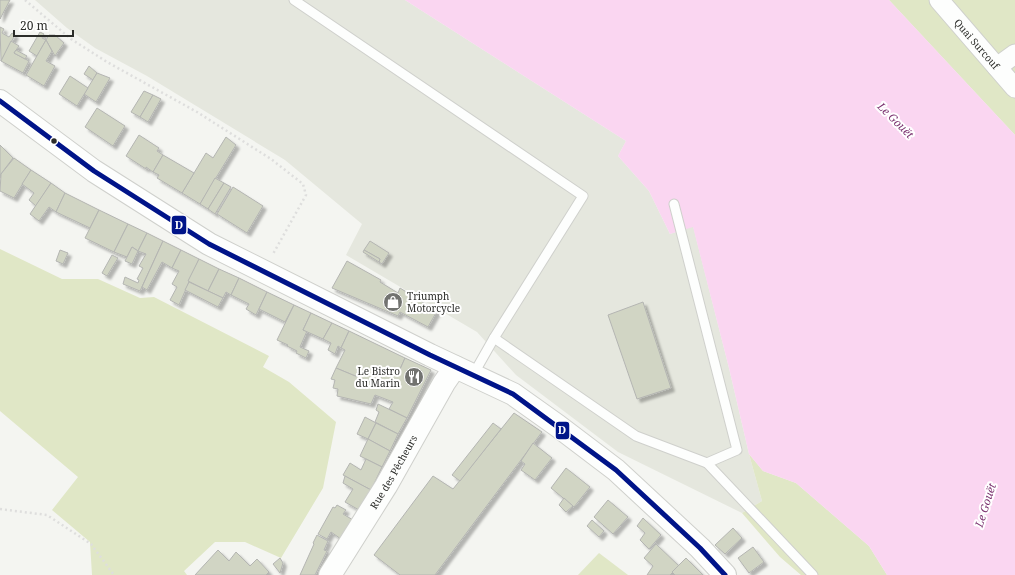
<svg xmlns="http://www.w3.org/2000/svg" width="1015" height="575" font-family="'Noto Serif',serif">
<style>
.built{fill:#e5e7de}
.green{fill:#e0e7c6}
.water{fill:#fad6f1}
.building{fill:#d1d5c4;stroke:#b4b5b2;filter:url(#shadow)}
.lines{fill:none;stroke-linecap:round;stroke-linejoin:round}
.service-casing{stroke:#cfd0cc;stroke-width:11}
.minor-casing{stroke:#cfd0cc;stroke-width:21}
.tertiary-casing{stroke:#cfd0cc;stroke-width:24}
.path{stroke:#dededd;stroke-width:2.5;stroke-dasharray:2 3;stroke-linecap:butt}
.service{stroke:#fdfefd;stroke-width:9}
.minor{stroke:#fdfefd;stroke-width:19}
.tertiary{stroke:#fdfefd;stroke-width:22}
.bus-1-casing{stroke:#fff;stroke-width:8}
.bus-1{stroke:#001489;stroke-width:5}
.bus-dot{fill:#2c2d2a;stroke:#fff;stroke-width:1.5}
.labels{text-anchor:middle;dominant-baseline:central;stroke-width:4;stroke-linejoin:round;paint-order:stroke}
.street-label{font-size:10px;fill:#2c2d2a;stroke:#fff}
.poi-label{font-size:10px;fill:#2c2d2a;stroke:#fff;text-anchor:start}
.water-label{font-size:11px;font-style:italic;fill:#7b3370;stroke:#fff}
.line-badge{stroke:#fff;stroke-width:1.5}
.badge-label{font-size:11px;text-anchor:middle;font-weight:bold;fill:#fff}
</style>
<defs>
<filter id="shadow"><feDropShadow dx="3.5" dy="3.5" stdDeviation="1" flood-color="#0004"/></filter>
</defs>
<rect width="100%" height="100%" fill="#f4f5f1"/>
<polygon class="built" points="35,0 405,0 626,141 618,156 649,191 670,234 693,226 729,368 749,454 762,501 742,513 618,452 516,375 477,332 346,255 362,224 285,160 147,76 95,48 67,28"/>
<g class="green">
<polygon points="889,0 1015,0 1015,135"/>
<polygon points="0,249 62,279 98,279 140,298 154,297 269,356 263,367 289,382 336,422 323,488 281,558 245,542 215,542 184,571 187,575 92,575 90,542 52,510 78,477 0,411"/>
<polygon points="749,454 763,471 796,483 869,546 887,575 801,575 780,557 742,513 762,501"/>
<polygon points="599,553 628,575 578,575"/>
</g>
<polygon class="water" points="405,0 889,0 1015,135 1015,575 887,575 869,546 796,483 763,471 749,454 729,368 693,227 670,234 649,191 618,156 626,141"/>
<g class="building">
<polygon points="0,0 10,0 0,19"/>
<polygon points="0,27 4,29 2,33 9,37 12,33 15,35 1,61"/>
<polygon points="40,32 44,34 42,38 46,40 37,56 29,51"/>
<polygon points="49,35 55,35 64,43 55,56 46,40"/>
<polygon points="46,40 52,51 46,61 55,66 44,86 26,75"/>
<polygon points="11,41 19,46 14,53 29,61 23,73 1,61"/>
<polygon points="16,50 27,56 25,59 14,53"/>
<polygon points="89,66 97,73 93,80 84,74"/>
<polygon points="97,73 110,78 96,102 84,94"/>
<polygon points="70,76 88,88 77,106 59,94"/>
<polygon points="144,91 153,95 140,117 131,112"/>
<polygon points="153,95 161,99 148,122 140,117"/>
<polygon points="97,108 125,126 113,146 85,127"/>
<polygon points="139,135 159,148 157,151 163,155 153,172 146,167 146,169 126,156"/>
<polygon points="226,137 236,145 200,204 182,193 206,153 213,158"/>
<polygon points="0,145 13,158 1,174 0,178"/>
<polygon points="163,155 194,173 182,193 157,178 159,175 153,172"/>
<polygon points="14,158 31,170 14,198 0,191 1,174"/>
<polygon points="31,170 51,183 36,206 29,200 34,193 22,184"/>
<polygon points="215,178 224,183 208,209 200,204"/>
<polygon points="51,183 65,193 56,212 49,207 39,221 30,214"/>
<polygon points="224,183 231,187 215,214 208,209"/>
<polygon points="233,187 263,206 247,233 217,214"/>
<polygon points="65,193 99,210 90,228 56,212"/>
<polygon points="99,210 128,224 114,252 85,238"/>
<polygon points="128,224 147,233 138,251 132,247 127,257 114,252"/>
<polygon points="147,233 163,241 140,291 123,284 125,277 138,283 139,280 137,279 143,268 139,266 146,254 138,251"/>
<polygon points="163,241 181,250 172,268 162,262 147,290 142,287"/>
<polygon points="370,241 389,253 382,264 379,262 380,259 364,250"/>
<polygon points="132,247 138,251 132,264 125,261"/>
<polygon points="60,250 68,253 63,264 56,261"/>
<polygon points="181,250 199,259 179,305 170,300 177,287 172,284 179,271 172,268"/>
<polygon points="364,250 380,259 379,262 363,252"/>
<polygon points="112,255 118,258 107,276 102,273"/>
<polygon points="199,259 219,269 208,291 188,281"/>
<polygon points="347,261 381,280 380,282 398,293 400,288 437,311 428,327 400,312 398,316 332,288"/>
<polygon points="219,269 239,278 231,295 226,292 223,298 208,291"/>
<polygon points="239,278 267,292 256,315 246,309 249,304 231,295"/>
<polygon points="189,282 223,298 218,307 185,290"/>
<polygon points="267,292 294,305 285,322 259,309"/>
<polygon points="643,302 671,388 637,399 608,315"/>
<polygon points="294,305 311,313 303,330 307,331 300,347 309,351 306,358 296,353 297,351 287,346 288,345 277,340"/>
<polygon points="311,313 332,323 323,339 303,330"/>
<polygon points="332,323 349,331 341,348 338,346 335,354 328,350 331,343 323,339"/>
<polygon points="349,331 405,358 397,376 385,370 377,385 336,368 345,350 341,348"/>
<polygon points="405,358 431,370 407,418 389,409 393,402 375,395 371,404 337,396 338,389 333,388 335,380 331,379 336,368 377,385 385,370 397,376"/>
<polygon points="378,404 407,418 398,434 375,422 379,412 376,410"/>
<polygon points="514,413 542,432 435,575 400,575 374,555 433,476 453,489"/>
<polygon points="365,417 376,423 368,439 357,434"/>
<polygon points="376,423 398,434 390,451 368,439"/>
<polygon points="493,423 501,429 460,481 452,475"/>
<polygon points="368,439 390,451 382,467 360,456"/>
<polygon points="533,443 552,458 535,480 521,470 525,464 521,461"/>
<polygon points="366,459 382,467 371,490 343,475 350,463 361,470"/>
<polygon points="566,468 590,487 574,507 551,488"/>
<polygon points="345,476 371,490 359,510 345,502 353,489 343,483"/>
<polygon points="564,498 573,506 566,512 559,505"/>
<polygon points="608,500 628,517 613,534 594,517"/>
<polygon points="337,505 346,510 343,514 353,520 341,539 331,532 327,539 318,534 333,507 335,508"/>
<polygon points="643,518 661,535 649,549 640,540 645,533 637,526"/>
<polygon points="592,520 604,531 599,537 587,526"/>
<polygon points="733,528 742,538 725,554 715,545"/>
<polygon points="317,535 328,541 324,550 327,551 315,575 300,575 314,544 313,543"/>
<polygon points="656,544 679,566 670,575 647,575 653,566 644,558"/>
<polygon points="753,547 764,562 749,573 738,558"/>
<polygon points="218,550 229,561 236,552 250,566 257,559 269,572 266,575 195,575"/>
<polygon points="280,558 283,563 280,573 273,564"/>
<polygon points="686,558 703,575 675,575 672,572"/>
</g>
<g class="lines">
<defs>
<g id="service">
<polyline points="294,0 583,196 494,338 473,375"/>
<polyline points="674,204 737,450 707,463"/>
<polyline points="494,338 636,436 707,463 813,575"/>
</g>
<g id="minor">
<path id="s1" d="M939,0L1015,88"/>
<polyline points="997,67 1015,54"/>
</g>
<g id="tertiary">
<polyline points="0,101 94,171 209,244 430,355 513,394 558,426 616,470 700,548 725,575"/>
<path id="s2" d="M330,575L386,486L444,383L455,367"/>
</g>
</defs>
<use href="#service" class="service-casing"/>
<use href="#minor" class="minor-casing"/>
<use href="#tertiary" class="tertiary-casing"/>
<g class="path">
<polyline points="25,0 71,39 107,62 197,112 271,159 303,184 306,195 273,254"/>
<polyline points="0,509 47,515 91,544 114,575"/>
</g>
<use href="#service" class="service"/>
<use href="#minor" class="minor"/>
<use href="#tertiary" class="tertiary"/>
<defs>
<polyline id="bus-1" points="0,101 94,171 209,244 430,355 513,394 616,470 700,548 725,575"/>
</defs>
<use href="#bus-1" class="bus-1-casing"/>
<use href="#bus-1" class="bus-1"/>
</g>
<defs>
<symbol id="shop-disc" viewBox="-11 -11 22 22"><circle r="9.5" fill="#727370" stroke="#fff"/><path d="M-5-2.5h2.3a2.7 3.5 0 0 1 5.4 0H5L5.5 6h-11ZM-1.5-2.5h3a1.5 2.3 0 0 0-3 0Z" fill="#fff"/></symbol>
<symbol id="restaurant-disc" viewBox="-11 -11 22 22"><circle r="9.5" fill="#727370" stroke="#fff"/><path d="M-5-6h1v4h1v-4h1v4h1v-4h1v5L-1.5 .5V6h-2V.5L-5-1ZM5-6V6H3V1.5H1.5Q1.5-4 5-6Z" fill="#fff"/></symbol>
</defs>
<g fill-rule="evenodd">
<use href="#shop-disc" x="382" y="291" width="22" height="22"/>
<use href="#restaurant-disc" x="403" y="366" width="22" height="22"/>
</g>
<circle class="bus-dot" cx="54" cy="141" r="3.5"/>
<g class="labels">
<g class="street-label">
<text stroke="none"><textPath href="#s1" startOffset="58">Quai Surcouf</textPath></text>
<text stroke="none"><textPath href="#s2" startOffset="121">Rue des Pêcheurs</textPath></text>
</g>
<g class="poi-label">
<text x="407" y="296">Triumph<tspan x="407" dy="12">Motorcycle</tspan></text>
<text x="400" y="371" text-anchor="end">Le Bistro<tspan x="400" dy="12">du Marin</tspan></text>
</g>
<g class="water-label">
<text transform="translate(896 120) rotate(45)">Le Gouët</text>
<text transform="translate(985 505) rotate(-72)">Le Gouët</text>
</g>
</g>
<g class="line-badge">
<rect x="171" y="215" width="16" height="20" rx="4" fill="#001489"/>
<rect x="555" y="421" width="15" height="19" rx="4" fill="#001489"/>
</g>
<g class="badge-label">
<text x="179" y="229">D</text>
<text x="562" y="434">D</text>
</g>
<path d="M14 30v6h59v-6" fill="none" stroke="#2c2d2a" stroke-width="2"/>
<text x="20" y="30" font-size="12" fill="#2c2d2a" stroke="#ffffff" stroke-width="3" paint-order="stroke">20 m</text>
</svg>
